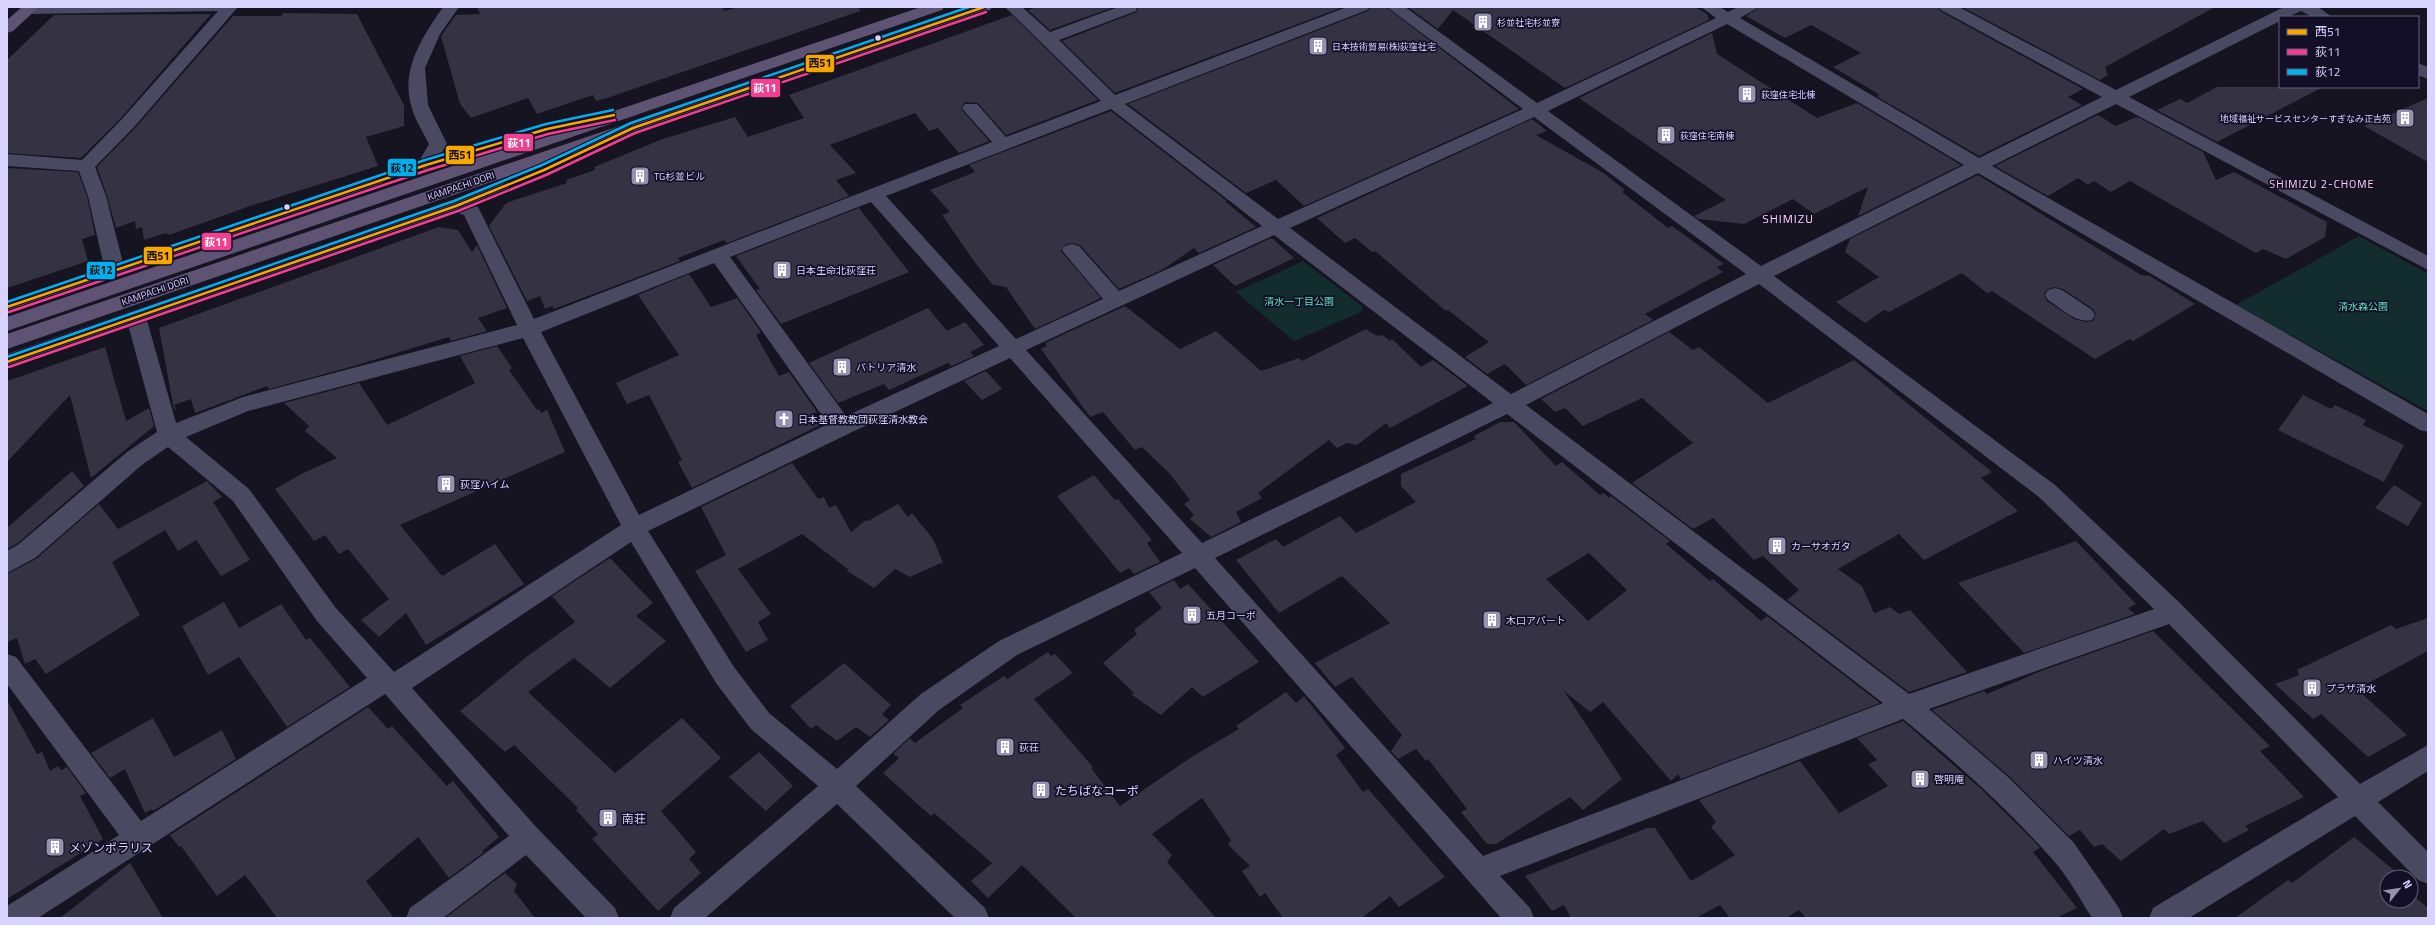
<svg xmlns="http://www.w3.org/2000/svg" width="2435" height="925" font-family="'Titillium Web','Noto Sans JP',sans-serif">
<style>
.green{fill:#132c2d}
.building{fill:#343243;fill-rule:evenodd}
.lines{fill:none;stroke-linecap:round;stroke-linejoin:round}
.minor{fill:#4a4962;fill-rule:evenodd}
.major{fill:#5e5373;fill-rule:evenodd}
.bus-1-casing{stroke:#130f26;stroke-width:5}
.bus-2-casing{stroke:#130f26;stroke-width:5}
.bus-3-casing{stroke:#130f26;stroke-width:5}
.bus-1{stroke:#f7a600;stroke-width:2.5}
.bus-2{stroke:#f2408e;stroke-width:2.5}
.bus-3{stroke:#00afec;stroke-width:2.5}
.bus-dot{fill:#d9d4ff;stroke:#130f26;stroke-width:1.5}
.labels{text-anchor:middle;dominant-baseline:central;stroke-width:3.5;stroke-linejoin:round;paint-order:stroke}
.far-poi-label{font-size:9px;fill:#d9d4ff;stroke:#130f26;text-anchor:start}
.poi-label{font-size:10px;fill:#d9d4ff;stroke:#130f26;text-anchor:start}
.street-label{font-size:10px;fill:#d9d4ff;stroke:#130f26}
.park-label{font-size:10px;fill:#5fe0c0;stroke:#130f26}
.neighbourhood-label{font-size:11px;letter-spacing:1px;fill:#ffd6f0;stroke:#130f26}
.quarter-label{font-size:12px;letter-spacing:1px;fill:#ffd6f0;stroke:#130f26}
.near-poi-label{font-size:12px;fill:#d9d4ff;stroke:#130f26;text-anchor:start}
.line-badge{stroke:#130f26;stroke-width:1.5}
.badge-label{font-size:11px;text-anchor:middle;font-weight:bold;fill:#fff}
.pale-badge-label{font-size:11px;text-anchor:middle;font-weight:bold;fill:#111}
</style>
<rect width="100%" height="100%" fill="#161421"/>
<g class="green">
<polygon points="2359,236 2428,274 2428,411 2236,305"/>
<polygon points="1303,261 1363,307 1361,312 1294,341 1236,292"/>
</g>
<g class="building">
<polygon points="477,7 721,7 725,11 738,7 859,7 860,11 607,98 596,101 593,95 537,114 528,98 471,118 460,104 441,36 456,15 480,14"/>
<polygon points="1036,7 1114,7 1050,30 1028,10"/>
<polygon points="1138,7 1343,7 1115,93 1062,41 1137,12"/>
<polygon points="1370,7 1386,7 1519,109 1304,206 1276,180 1246,193 1128,104 1368,11"/>
<polygon points="1408,7 1695,7 1707,14 1709,20 1565,88 1453,10 1438,29"/>
<polygon points="1760,7 1938,7 1940,11 2083,89 2068,97 2082,105 1979,156 1876,96 1880,95 1833,67 1861,53 1811,25 1785,38 1746,16"/>
<polygon points="1962,7 2215,7 2105,67 2108,75 2100,80"/>
<polygon points="283,13 357,14 404,105 404,126 366,137 378,166 250,206 169,235 166,233 144,240 142,227 136,229 135,221 116,228 107,196 97,167 135,128 233,16 281,16"/>
<polygon points="211,14 121,118 81,158 7,153 7,60 54,15"/>
<polygon points="1012,15 1098,100 1006,135 978,103 965,102 961,109 989,141 959,153 938,128 929,131 915,113 830,145 856,173 836,180 849,196 727,243 724,240 678,258 680,261 554,309 552,306 545,309 540,296 527,301 489,226 506,203 567,183 566,180 595,170 594,167 663,139 735,117 748,137 804,118 789,95"/>
<polygon points="1712,33 1717,54 1817,118 1857,103 1961,165 1858,216 1868,187 1814,214 1793,199 1744,224 1698,219 1694,216 1726,200 1579,98"/>
<polygon points="2217,87 2323,87 2217,142 2157,110 2180,99 2187,103"/>
<polygon points="2428,98 2428,162 2364,126"/>
<polygon points="1111,111 1227,201 1225,201 1256,227 1199,253 1194,248 1162,270 1119,289 1080,245 1072,243 1065,245 1061,251 1101,298 1035,329 1006,287 993,285 976,264 942,215 950,212 930,190 975,172 969,165"/>
<polygon points="2098,115 2116,126 2136,117 2140,118 2203,152 2216,180 2234,172 2327,222 2325,237 2286,259 2263,249 2256,253 2130,181 2111,192 2094,181 2088,185 2078,178 2048,196 1995,166"/>
<polygon points="1532,119 1547,131 1536,135 1602,172 1625,190 1622,192 1668,228 1672,226 1724,264 1717,267 1723,272 1645,314 1653,320 1526,385 1505,364 1487,374 1465,357 1489,342 1448,310 1446,311 1375,251 1372,252 1355,238 1345,243 1317,218"/>
<polygon points="7,168 78,172 87,196 95,235 82,239 88,261 7,288"/>
<path d="M1978,175L2141,275L2150,276L2195,304L2133,341L2130,339L2095,359L1992,291L1987,293L1962,273L1889,312L1884,310L1865,323L1836,302L1879,277L1845,252L1850,239ZM2055,287L2063,289L2093,309L2096,314L2093,321L2086,322L2074,319L2047,301L2044,294L2048,289Z"/>
<polygon points="859,208 909,272 781,324 756,290 760,289 736,256"/>
<polygon points="439,227 458,230 472,252 477,245 507,308 478,318 487,331 451,341 449,337 354,366 269,389 267,386 195,413 191,399 174,405 176,408 174,410 159,328"/>
<polygon points="1269,239 1273,239 1294,258 1235,286 1213,265"/>
<polygon points="689,274 711,307 737,298 761,332 756,335 779,376 789,372 817,412 812,414 820,425 692,488 678,462 682,460 649,395 627,404 616,383 679,355 638,295"/>
<polygon points="1125,306 1180,349 1216,331 1261,371 1299,358 1302,361 1366,329 1377,336 1382,335 1390,341 1392,339 1421,367 1433,360 1468,386 1390,428 1386,423 1357,445 1347,443 1337,448 1329,440 1258,493 1262,498 1236,512 1241,522 1211,537 1190,519 1194,515 1184,504 1190,500 1170,474 1142,447 1135,450 1103,412 1090,417 1041,349 1047,346 1045,343"/>
<polygon points="928,308 947,331 965,322 984,345 970,352 974,356 951,366 948,363 889,390 884,384 838,403 809,363"/>
<polygon points="1669,332 1693,350 1699,347 1768,403 1854,360 1992,472 1981,478 2018,511 1924,560 1899,534 1838,569 1862,586 1874,613 1890,607 1899,614 1910,610 1967,672 1909,692 1787,600 1799,590 1763,556 1754,560 1713,518 1693,529 1632,483 1693,443 1642,398 1583,426 1565,408 1555,412 1541,399"/>
<polygon points="497,346 512,368 509,370 537,410 539,409 541,413 547,410 565,452 400,525 442,576 495,544 524,584 426,645 406,613 379,637 361,620 389,599 348,549 339,554 325,535 314,541 275,489 303,473 337,458 305,431 309,426 284,403 359,383 387,425 475,383 460,356"/>
<polygon points="105,347 126,421 149,408 154,426 91,478 70,395 7,462 7,381"/>
<polygon points="986,371 1002,389 982,400 964,381"/>
<polygon points="2303,395 2331,409 2335,405 2366,420 2363,425 2404,445 2384,482 2278,430"/>
<path d="M1500,422H1514L1556,466L1562,462L1600,495L1604,493L1609,498L1611,496L1670,541L1666,544L1710,581L1713,579L1761,621L1767,616L1880,703L1681,779L1678,774L1671,781L1603,702L1590,712L1564,691L1622,779L1583,810L1570,797L1496,844H1487L1461,812L1467,809L1428,759L1426,761L1416,749L1398,759L1391,751L1402,735L1352,677L1335,687L1315,663L1390,623L1342,576L1279,613L1236,560L1276,539L1283,547L1340,516L1356,533L1416,502L1401,486V474L1476,439L1474,436ZM1589,553L1627,590L1588,621L1546,579Z"/>
<polygon points="792,463 818,499 824,497 829,508 836,505 851,532 866,520 868,521 898,504 908,517 912,513 933,539 943,562 910,577 895,569 874,588 847,571 849,570 802,534 738,569 771,614 758,622 768,640 746,652 695,571 726,555 701,507"/>
<polygon points="72,471 84,486 18,543 7,549 7,528"/>
<polygon points="1094,475 1115,500 1118,499 1152,540 1147,543 1160,562 1134,574 1129,568 1120,573 1057,496"/>
<polygon points="207,481 222,497 213,502 250,560 221,576 196,540 178,551 165,530 112,562 140,615 46,674 35,659 25,664 17,638 7,642 7,574 36,559 99,504 118,529"/>
<polygon points="2394,485 2422,503 2408,526 2375,508"/>
<polygon points="2076,541 2136,604 2128,608 2135,614 2024,653 1958,583"/>
<polygon points="610,558 653,603 636,616 666,641 610,688 574,658 528,692 615,773 682,718 721,758 661,811 696,852 689,859 701,873 658,911 592,839 598,834 576,810 578,808 514,745 505,752 460,711 529,655 575,622 552,596"/>
<polygon points="1174,580 1180,589 1188,584 1259,662 1203,697 1192,687 1161,715 1132,695 1134,693 1103,663 1137,634 1134,630 1162,608 1149,592"/>
<polygon points="224,602 239,628 281,604 306,640 310,638 350,687 287,727 239,657 208,675 182,626"/>
<polygon points="2428,618 2428,651 2357,689 2407,735 2368,757 2321,714 2313,719 2275,684 2299,675 2297,670 2391,625 2396,629"/>
<polygon points="2153,631 2270,746 2260,751 2304,797 2245,826 2249,830 2224,843 2203,821 2169,834 2164,829 2121,861 2102,844 2094,847 2080,830 2069,836 2009,776 1932,710 1984,691 1987,694 2041,671"/>
<polygon points="1048,652 1051,656 1055,654 1073,673 1034,699 1093,767 1091,768 1120,806 1193,756 1239,729 1236,726 1286,692 1296,703 1304,696 1345,748 1336,755 1363,792 1368,789 1445,877 1399,907 1390,896 1362,918 1283,918 1265,893 1260,897 1242,871 1250,866 1228,845 1231,840 1202,798 1152,834 1172,855 1167,862 1216,918 1076,918 1022,865 988,898 971,881 992,863 934,813 931,816 883,773 899,758 893,754 910,738 915,743 963,708 960,705 1004,676 1007,679"/>
<polygon points="844,663 891,705 882,714 889,720 870,737 856,727 837,741 816,725 811,729 790,706"/>
<polygon points="7,700 37,754 42,752 50,771 58,766 61,770 67,767 86,793 80,796 103,839 7,899"/>
<polygon points="368,707 388,729 392,726 447,786 453,781 499,837 482,851 484,852 449,878 418,837 366,881 394,918 277,918 245,875 217,896 181,846 179,847 170,835"/>
<polygon points="153,718 174,757 222,730 236,759 153,811 152,809 145,813 125,769 110,778 91,753"/>
<polygon points="1903,721 1980,788 2035,842 2040,848 2033,852 2077,908 2056,918 1806,918 1799,910 1786,918 1730,918 1720,905 1696,918 1571,918 1564,905 1552,911 1525,876 1647,828 1655,828 1691,881 1735,855 1711,827 1716,822 1699,800 1800,761 1839,813 1888,786 1868,764 1877,760 1857,738"/>
<polygon points="759,752 793,786 766,811 729,777"/>
<polygon points="2354,837 2401,876 2387,877 2387,901 2411,901 2411,894 2428,908 2428,918 2235,918 2288,880 2292,883"/>
<polygon points="130,863 163,918 60,918"/>
<polygon points="505,873 517,884 514,891 535,918 445,918"/>
</g>
<g class="lines">
<g class="minor">
<polygon points="22,7 238,7 134,127 95,167 106,196 125,271 122,276 115,278 108,276 105,271 88,196 79,171 7,166 7,154 82,160 122,119 218,11 29,14 23,12"/>
<path d="M443,7H459L440,34L425,68L428,105L447,144L432,169H420L417,165L429,144C423,132 414,118 411,105C401,68 423,36 443,7Z"/>
<path d="M1005,7H1022L1050,32L1118,7H1137L1136,11L1059,40L1115,95L1347,7H1369L1367,10L1125,104L1278,219L1523,109L1387,7H1405L1537,103L1716,18L1701,7H1720L1728,12L1738,7H1759L1740,18L1979,158L2102,97L1941,10L1939,7H1959L2116,90L2284,7H2318L2332,17H2312L2301,11L2288,17H2280V21L2129,97L2428,256V270L2116,104L1992,166L2428,414V432L2420,430L1978,173L1774,276L2055,485L2182,605L2360,784L2428,745V771L2378,802L2428,852V884L2418,880L2355,816L2189,918H2149L2153,908L2338,797L2169,624L1929,709L2008,777L2074,843L2119,908L2123,918H2092C2080,899 2068,877 2053,860C2008,809 1956,762 1903,719L1500,876L1530,908L1534,918H1501L1195,568L1017,655L939,710L856,786L985,908L989,918H955L837,804L705,918H670L674,908L818,786L751,729L716,683L631,542L412,688L538,829L615,908L619,918H586L526,855L443,918H406L410,908L509,836L385,694L38,918H7V906L119,835L7,684V654L16,657L141,821L367,678L317,621L233,501L168,447L143,464L35,558L7,573V551L19,544L127,452L157,432L126,317L129,312L136,310L143,312L146,317L176,423L243,397L517,325L464,215L449,210L447,206L449,202L456,200L478,207L534,319L992,142L965,112L962,108L965,104H977L1006,137L1101,101ZM1727,24L1964,165L1761,266L1548,111ZM1111,109L1262,226L1119,291L1079,246L1072,244L1065,246L1062,250L1065,254L1103,299L1016,339L886,196ZM1534,117L1746,274L1511,394L1290,228ZM871,202L999,346L846,416L730,257ZM1274,235L1493,403L1202,543L1026,350ZM714,263L828,424L639,515L541,332ZM1759,284L2039,497L2154,609L1909,694L1526,405ZM523,338L621,525L394,672L335,607L249,489L186,437L248,411ZM1010,358L1182,553L999,641L921,694L837,769L769,713L734,667L648,531L850,433ZM1507,414L1883,703L1483,856L1215,558Z"/>
<polygon points="2418,63 2428,67 2428,79 2418,75"/>
<path d="M2055,288L2062,290L2092,310L2095,315L2092,320C2076,324 2061,308 2048,300L2045,295L2048,290Z"/>
</g>
<g class="major">
<polygon points="22,7 39,7 13,31 7,33 7,20"/>
<polygon points="921,7 944,7 942,10 7,331 7,317"/>
<polygon points="969,7 992,7 990,10 7,349 7,334"/>
<polygon points="374,177 380,179 383,183 380,187 7,314 7,300"/>
<polygon points="500,182 506,184 509,188 506,192 463,210 7,369 7,354 449,202"/>
</g>
<defs>
<g id="bus-1">
<polyline points="7,307 426,165 547,129 614,115"/>
<polyline points="7,362 456,206 544,170 633,128 984,7"/>
</g>
<g id="bus-2">
<polyline points="9,312 428,170 548,134 615,120"/>
<polyline points="9,367 458,211 546,175 635,133 986,12"/>
</g>
<g id="bus-3">
<polyline points="7,302 425,160 546,124 613,110"/>
<polyline points="7,357 454,201 542,165 631,123 969,7"/>
</g>
</defs>
<use href="#bus-1" class="bus-1-casing"/>
<use href="#bus-2" class="bus-2-casing"/>
<use href="#bus-3" class="bus-3-casing"/>
<use href="#bus-1" class="bus-1"/>
<use href="#bus-2" class="bus-2"/>
<use href="#bus-3" class="bus-3"/>
</g>
<defs>
<symbol id="building-square" viewBox="-11 -11 22 22"><rect x="-9" y="-9" width="18" height="18" rx="4" fill="#9591b1" stroke="#130f26"/><path d="M-4-6H4V6H1V3H-1V6H-4ZM-2.5-4.3h1.7v1.8h-1.7ZM.8-4.3h1.7v1.8H.8ZM-2.5-1h1.7V.8h-1.7ZM.8-1h1.7V.8H.8Z" fill="#fff"/></symbol>
<symbol id="church-square" viewBox="-11 -11 22 22"><rect x="-9" y="-9" width="18" height="18" rx="4" fill="#9591b1" stroke="#130f26"/><path d="M-1.2-6h2.4v3.5h3.3v2.4h-3.3V6h-2.4V-.1h-3.3v-2.4h3.3Z" fill="#fff"/></symbol>
</defs>
<g fill-rule="evenodd">
<use href="#building-square" x="1472" y="11" width="22" height="22"/>
<use href="#building-square" x="1307" y="35" width="22" height="22"/>
<use href="#building-square" x="1736" y="83" width="22" height="22"/>
<use href="#building-square" x="2394" y="107" width="22" height="22"/>
<use href="#building-square" x="1655" y="124" width="22" height="22"/>
<use href="#building-square" x="629" y="165" width="22" height="22"/>
<use href="#building-square" x="771" y="259" width="22" height="22"/>
<use href="#building-square" x="831" y="356" width="22" height="22"/>
<use href="#church-square" x="773" y="408" width="22" height="22"/>
<use href="#building-square" x="435" y="473" width="22" height="22"/>
<use href="#building-square" x="1766" y="535" width="22" height="22"/>
<use href="#building-square" x="1181" y="604" width="22" height="22"/>
<use href="#building-square" x="1481" y="609" width="22" height="22"/>
<use href="#building-square" x="2301" y="677" width="22" height="22"/>
<use href="#building-square" x="994" y="736" width="22" height="22"/>
<use href="#building-square" x="2028" y="749" width="22" height="22"/>
<use href="#building-square" x="1909" y="768" width="22" height="22"/>
<use href="#building-square" x="1030" y="779" width="22" height="22"/>
<use href="#building-square" x="597" y="807" width="22" height="22"/>
<use href="#building-square" x="44" y="836" width="22" height="22"/>
</g>
<g class="bus-dot">
<circle cx="878" cy="38" r="3.5"/>
<circle cx="287" cy="207" r="3.5"/>
</g>
<g class="labels">
<g class="far-poi-label">
<text x="1497" y="22">杉並社宅杉並寮</text>
<text x="1332" y="46">日本技術貿易(株)荻窪社宅</text>
<text x="1761" y="94">荻窪住宅北棟</text>
<text x="2391" y="118" text-anchor="end">地域福祉サービスセンターすぎなみ正吉苑</text>
<text x="1680" y="135">荻窪住宅南棟</text>
</g>
<g class="poi-label">
<text x="654" y="176">TG杉並ビル</text>
<text x="796" y="270">日本生命北荻窪荘</text>
<text x="856" y="367">パトリア清水</text>
<text x="798" y="419">日本基督教教団荻窪清水教会</text>
<text x="460" y="484">荻窪ハイム</text>
<text x="1791" y="546">カーサオガタ</text>
<text x="1206" y="615">五月コーポ</text>
<text x="1506" y="620">木口アパート</text>
<text x="2326" y="688">プラザ清水</text>
<text x="1019" y="747">荻荘</text>
<text x="2053" y="760">ハイツ清水</text>
<text x="1934" y="779">啓明庵</text>
</g>
<g class="street-label">
<text transform="translate(461 186) rotate(-19)">KAMPACHI DORI</text>
<text transform="translate(155 291) rotate(-19)">KAMPACHI DORI</text>
</g>
<g class="park-label">
<text x="1299" y="301">清水一丁目公園</text>
<text x="2363" y="306">清水森公園</text>
</g>
<g class="neighbourhood-label">
<text x="2322" y="184">SHIMIZU 2-CHOME</text>
</g>
<g class="quarter-label">
<text x="1788" y="218">SHIMIZU</text>
</g>
<g class="near-poi-label">
<text x="1055" y="790">たちばなコーポ</text>
<text x="622" y="818">南荘</text>
<text x="69" y="847">メゾンポラリス</text>
</g>
</g>
<g class="line-badge">
<rect x="805" y="54" width="30" height="19" rx="4" fill="#f7a600"/>
<rect x="750" y="78" width="31" height="20" rx="4" fill="#f2408e"/>
<rect x="503" y="133" width="31" height="19" rx="4" fill="#f2408e"/>
<rect x="445" y="145" width="30" height="20" rx="4" fill="#f7a600"/>
<rect x="387" y="158" width="30" height="19" rx="4" fill="#00afec"/>
<rect x="201" y="232" width="31" height="19" rx="4" fill="#f2408e"/>
<rect x="143" y="246" width="30" height="19" rx="4" fill="#f7a600"/>
<rect x="86" y="261" width="30" height="19" rx="4" fill="#00afec"/>
</g>
<g class="badge-label">
<text x="765" y="92">荻11</text>
<text x="519" y="147">荻11</text>
<text x="216" y="246">荻11</text>
</g>
<g class="pale-badge-label">
<text x="820" y="67">西51</text>
<text x="460" y="159">西51</text>
<text x="402" y="172">荻12</text>
<text x="158" y="260">西51</text>
<text x="101" y="274">荻12</text>
</g>
<rect width="2435" height="925" fill="none" stroke="#d9d4ff" stroke-width="16"/>
<rect x="2279" y="16" width="140" height="72" fill="#130f26" stroke="#625e7d"/>
<rect x="2287" y="29" width="20" height="6" fill="#f7a600" stroke="#625e7d"/>
<text x="2315" y="36" font-size="12" fill="#d9d4ff">西51</text>
<rect x="2287" y="49" width="20" height="6" fill="#f2408e" stroke="#625e7d"/>
<text x="2315" y="56" font-size="12" fill="#d9d4ff">荻11</text>
<rect x="2287" y="69" width="20" height="6" fill="#00afec" stroke="#625e7d"/>
<text x="2315" y="76" font-size="12" fill="#d9d4ff">荻12</text>
<g transform="translate(2399 889) rotate(60)"><circle r="19" fill="#130f26" stroke="#625e7d"/>
<path d="M0-3L7 15L0 10L-7 15Z" fill="#9591b1"/>
<text y="-6" font-size="11" font-weight="bold" text-anchor="middle" fill="#d9d4ff">N</text>
</g>
</svg>
